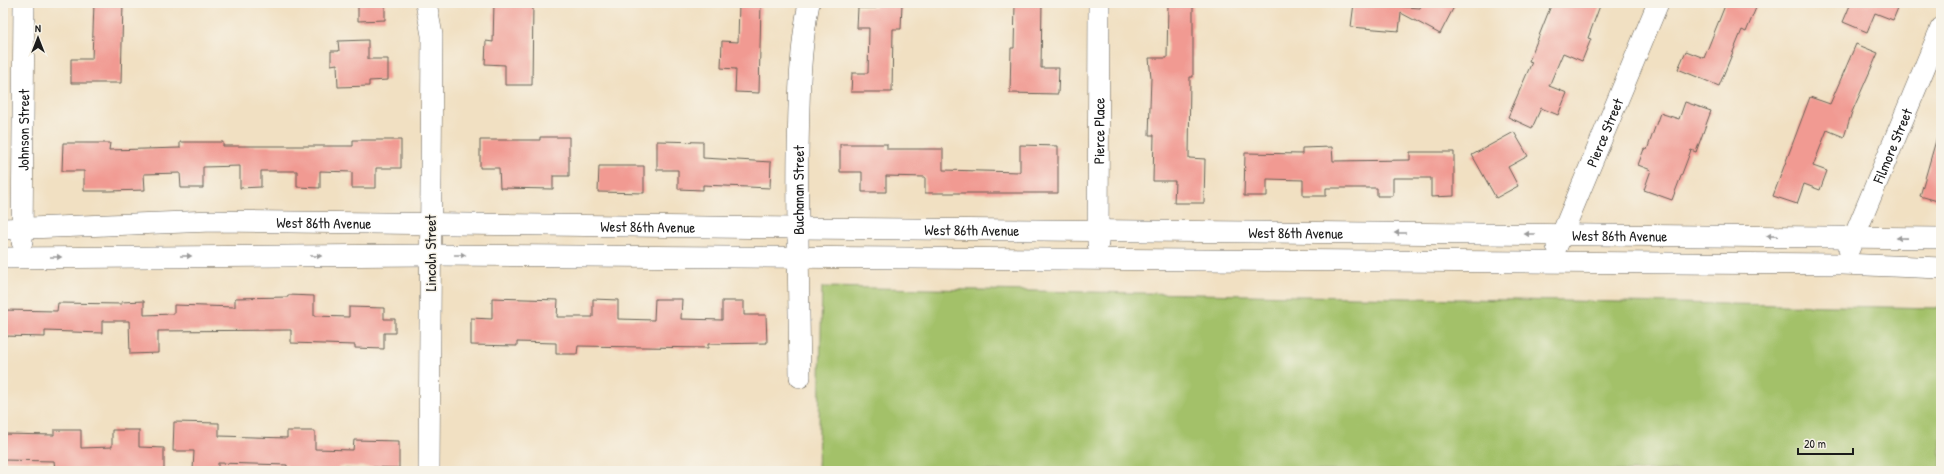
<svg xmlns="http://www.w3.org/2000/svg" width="1944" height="474" font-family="'Patrick Hand',sans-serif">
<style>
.green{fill:#a3c169;stroke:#606e42}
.building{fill:#f19a92}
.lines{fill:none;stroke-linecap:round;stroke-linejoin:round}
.minor-casing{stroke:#676156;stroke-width:22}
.minor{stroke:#fff;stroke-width:21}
.oneway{fill:#999}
.labels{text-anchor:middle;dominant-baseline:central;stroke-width:3;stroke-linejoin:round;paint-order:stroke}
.street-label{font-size:15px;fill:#1c1c1c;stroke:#f7f3e8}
</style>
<rect width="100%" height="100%" fill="#f7f3e8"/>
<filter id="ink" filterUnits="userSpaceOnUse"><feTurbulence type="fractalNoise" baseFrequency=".025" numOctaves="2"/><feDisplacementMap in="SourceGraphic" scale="8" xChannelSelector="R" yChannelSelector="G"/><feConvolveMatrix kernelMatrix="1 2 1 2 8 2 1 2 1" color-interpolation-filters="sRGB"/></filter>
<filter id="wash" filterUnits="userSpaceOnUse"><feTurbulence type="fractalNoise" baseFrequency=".012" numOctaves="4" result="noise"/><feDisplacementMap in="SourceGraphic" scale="16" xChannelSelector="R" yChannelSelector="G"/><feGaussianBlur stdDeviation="0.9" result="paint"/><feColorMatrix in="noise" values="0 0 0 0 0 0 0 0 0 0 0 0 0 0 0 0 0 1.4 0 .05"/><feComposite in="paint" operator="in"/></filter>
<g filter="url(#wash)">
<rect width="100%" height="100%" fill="#f1e0c2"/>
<polygon class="green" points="822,287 1941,308 1941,471 818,471"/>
<g id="blocks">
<g class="building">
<polygon points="94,3 123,3 121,83 71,83 71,59 92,59"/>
<polygon points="358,3 385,3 385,20 358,21"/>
<polygon points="494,3 533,3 532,85 505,85 505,65 485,64 486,41 493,42"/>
<polygon points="739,3 761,3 759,93 735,92 736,69 721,68 722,41 738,42"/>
<polygon points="876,3 902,3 901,29 893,29 892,92 851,92 852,73 868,73 869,28 857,28 858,8 876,8"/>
<polygon points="1015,3 1042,3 1041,68 1059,68 1058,94 1010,93 1011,48 1014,48"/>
<polygon points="1168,3 1193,3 1193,77 1190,77 1189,158 1205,159 1204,203 1174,203 1175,181 1153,181 1154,135 1149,135 1151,78 1149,58 1167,58"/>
<polygon points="1354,3 1420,8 1422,3 1456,3 1440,34 1401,13 1399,31 1351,27"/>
<polygon points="1552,3 1601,3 1588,38 1591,39 1582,61 1563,53 1549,86 1567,93 1558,115 1541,108 1532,128 1508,117 1532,62 1529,61"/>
<polygon points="1726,3 1758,3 1746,32 1742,30 1719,86 1678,69 1686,51 1704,58"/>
<polygon points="1851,3 1900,3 1893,20 1875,13 1867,32 1843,22"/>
<polygon points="368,40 368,59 388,59 388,80 369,81 369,86 338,87 337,64 331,65 331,51 339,51 338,41"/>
<polygon points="1856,44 1878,53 1852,112 1844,137 1827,130 1813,166 1827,171 1820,190 1804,184 1797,204 1773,196 1810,97 1830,104"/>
<polygon points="1685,102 1711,111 1696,152 1691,150 1672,200 1644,190 1651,170 1638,165 1644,149 1647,150 1660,113 1679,119"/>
<polygon points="1514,132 1528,156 1508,167 1518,186 1496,198 1472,155"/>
<polygon points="540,137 569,137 569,176 553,176 553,189 500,188 499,168 480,168 480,140 540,140"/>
<polygon points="1937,137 1941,138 1941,202 1920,196"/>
<polygon points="353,140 401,140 401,168 376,168 376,188 352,188 352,172 320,171 320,188 297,187 297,171 261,171 261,187 240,188 240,166 203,167 203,188 181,188 180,173 144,174 145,190 109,191 84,191 84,171 62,171 63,143 110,143 109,150 180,148 180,142 223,142 223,146 353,146"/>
<polygon points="657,141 703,142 703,158 771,162 770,188 703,185 703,190 678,189 678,170 657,170"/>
<polygon points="840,144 887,144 887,149 943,149 943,170 1020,172 1020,145 1058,146 1058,193 925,193 925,177 886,176 886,192 862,192 862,172 840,172"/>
<polygon points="1332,147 1333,161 1410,160 1410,152 1454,152 1454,196 1431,197 1431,178 1393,178 1393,196 1377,196 1377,188 1326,188 1326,196 1303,196 1303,180 1267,179 1267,196 1244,196 1245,153 1302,154 1302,148"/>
<polygon points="599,166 644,166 644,193 598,192"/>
<polygon points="288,295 314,296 314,316 349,317 349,307 384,308 384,319 395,319 395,333 384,333 384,349 355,348 355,345 291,343 291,330 158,331 158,353 130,354 129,321 102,321 102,333 45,331 45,337 3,336 3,310 57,311 58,303 122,304 121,302 144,301 144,315 174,314 174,305 235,307 235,298 288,297"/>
<polygon points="492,298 558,300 557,317 593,317 593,299 618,300 618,319 654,320 655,299 682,299 681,319 722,320 722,301 744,301 744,315 766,315 767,343 708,344 708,348 578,346 577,354 556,354 556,343 517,342 517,346 471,345 471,318 492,319"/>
<polygon points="174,422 219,423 219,436 287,438 287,431 315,431 315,449 353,450 354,440 399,441 399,468 339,466 339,471 287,471 287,465 218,463 218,470 193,470 194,451 173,451"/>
<polygon points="54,430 81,430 81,448 112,447 112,430 139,430 139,447 164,448 164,470 55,470 54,461 3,460 3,434 54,435"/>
</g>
</g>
</g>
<g filter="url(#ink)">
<use href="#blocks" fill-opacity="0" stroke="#676156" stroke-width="1"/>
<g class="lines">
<defs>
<g id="minor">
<polyline points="426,3 432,35 429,471"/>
<path id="s1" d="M3,229L212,221L797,228L1941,238"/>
<path id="s2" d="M22,242L24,3"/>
<path id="s3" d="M1098,244L1099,3"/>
<path id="s4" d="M1557,246L1658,3"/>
<path id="s5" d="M1849,249L1941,28"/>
<polyline points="3,258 430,255 1842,264 1941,268"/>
<path id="s6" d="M800,377C799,303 797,228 798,153C799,103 799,53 809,3"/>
</g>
</defs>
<use href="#minor" class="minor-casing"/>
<use href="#minor" class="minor"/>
</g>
<defs><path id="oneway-solid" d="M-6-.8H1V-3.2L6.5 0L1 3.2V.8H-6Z"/></defs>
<g class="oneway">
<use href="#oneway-solid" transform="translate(1400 233) rotate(-180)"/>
<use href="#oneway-solid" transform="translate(1530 234) rotate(-180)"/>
<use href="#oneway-solid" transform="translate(1772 236) rotate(-179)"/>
<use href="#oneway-solid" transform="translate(1902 238) rotate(-179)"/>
<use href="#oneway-solid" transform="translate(460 255)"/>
<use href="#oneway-solid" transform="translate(186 256)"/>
<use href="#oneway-solid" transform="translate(316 256)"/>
<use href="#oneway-solid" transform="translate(56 257)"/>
</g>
</g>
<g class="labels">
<g class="street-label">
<text stroke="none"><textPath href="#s2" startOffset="112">Johnson Street</textPath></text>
<text stroke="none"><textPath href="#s3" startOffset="113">Pierce Place</textPath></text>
<text stroke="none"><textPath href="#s4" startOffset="123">Pierce Street</textPath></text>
<text stroke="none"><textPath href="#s5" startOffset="112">Filmore Street</textPath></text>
<text stroke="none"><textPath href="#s6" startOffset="187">Buchanan Street</textPath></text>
<text stroke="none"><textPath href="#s1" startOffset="321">West 86th Avenue</textPath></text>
<text stroke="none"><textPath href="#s1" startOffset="645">West 86th Avenue</textPath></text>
<text stroke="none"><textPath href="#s1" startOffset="969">West 86th Avenue</textPath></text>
<text stroke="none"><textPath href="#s1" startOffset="1293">West 86th Avenue</textPath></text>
<text stroke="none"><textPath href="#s1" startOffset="1617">West 86th Avenue</textPath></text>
<text transform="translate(430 253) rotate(-90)">Lincoln Street</text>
</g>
</g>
<rect width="1944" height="474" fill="none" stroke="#f7f3e8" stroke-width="16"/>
<g transform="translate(38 38)" stroke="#f7f3e8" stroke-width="3" paint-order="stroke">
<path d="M0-3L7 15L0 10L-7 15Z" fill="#1c1c1c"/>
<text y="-6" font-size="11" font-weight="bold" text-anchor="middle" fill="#1c1c1c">N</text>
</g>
<path d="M1798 448v6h55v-6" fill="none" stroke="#1c1c1c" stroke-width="2"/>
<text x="1804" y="448" font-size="12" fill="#1c1c1c" stroke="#f7f3e8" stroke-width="3" paint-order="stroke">20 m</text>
</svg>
